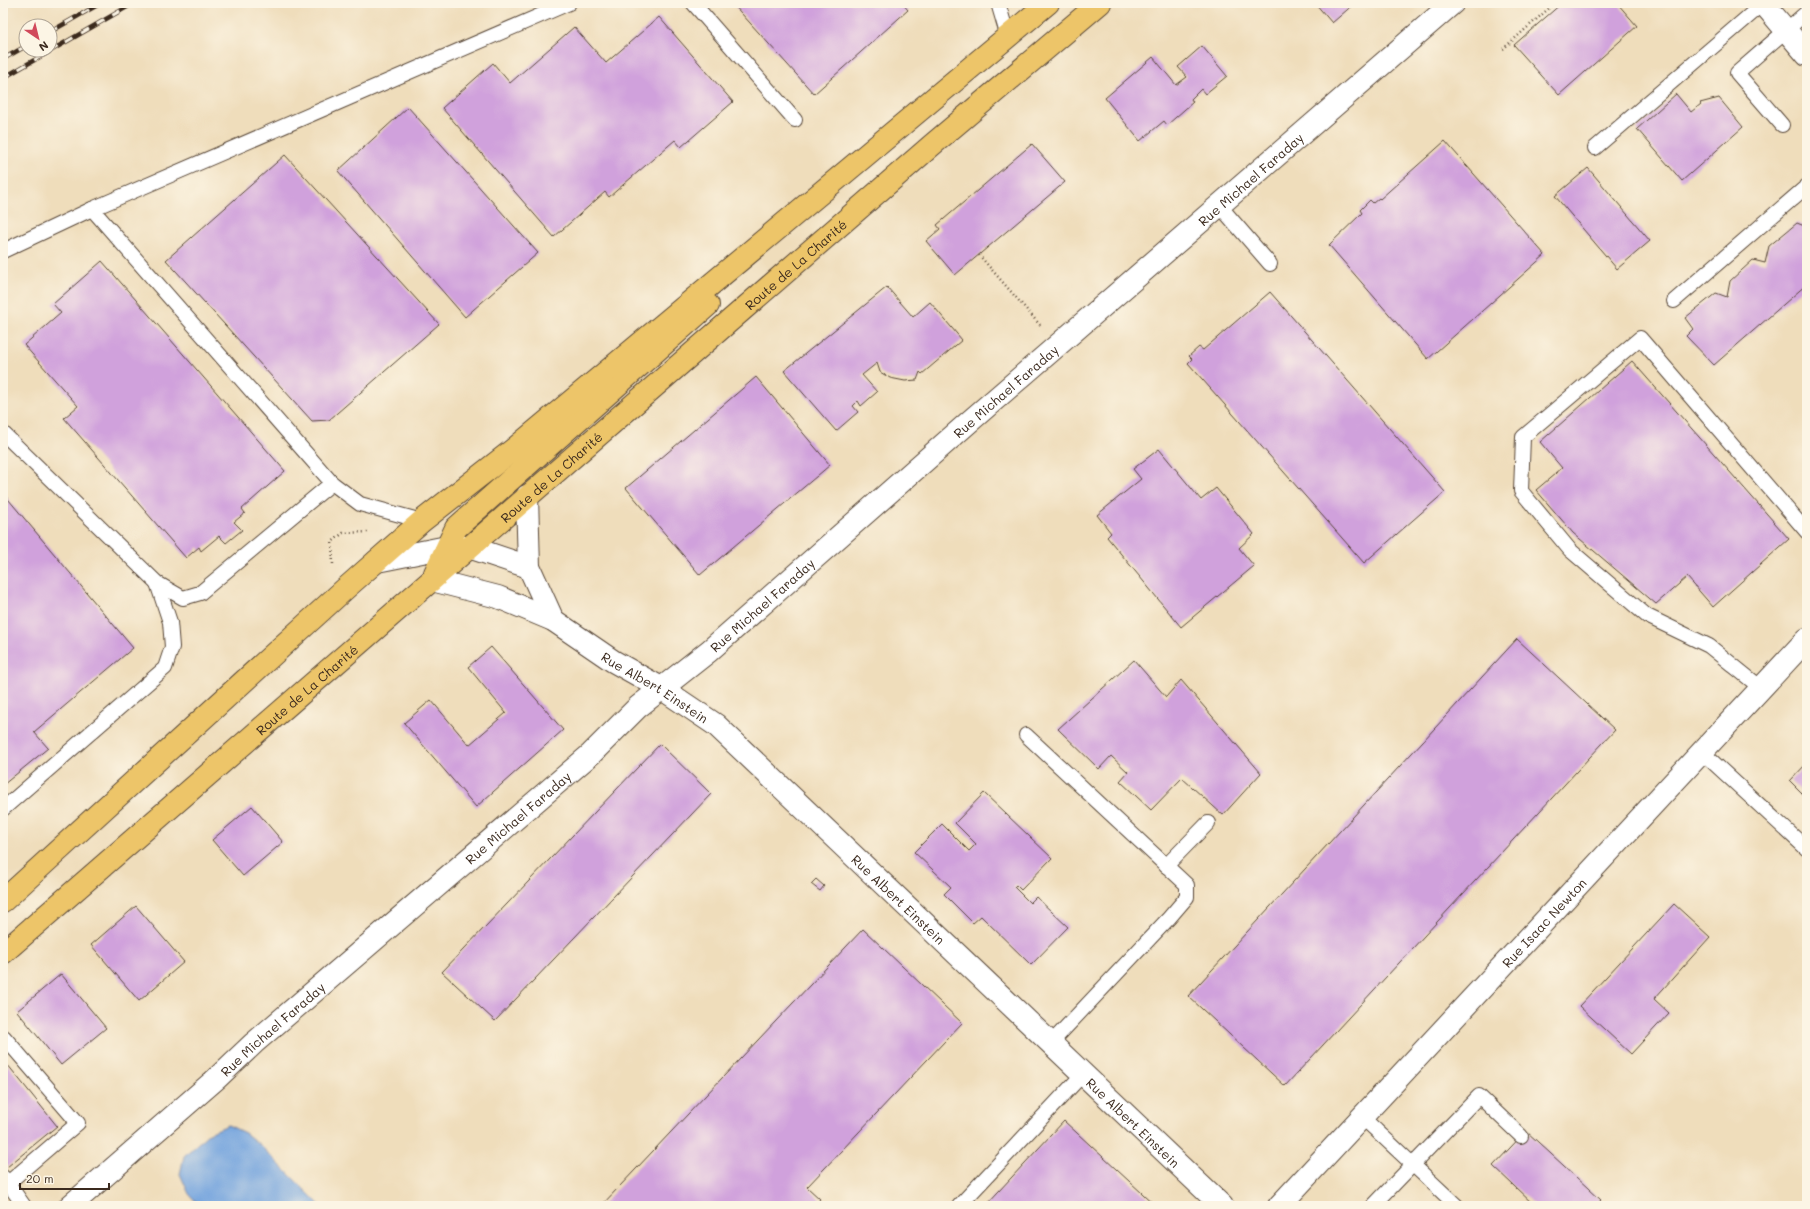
<svg xmlns="http://www.w3.org/2000/svg" width="1810" height="1209" font-family="Mali,sans-serif">
<style>
.water{fill:#74a4de;stroke:#58677e}
.building{fill:#d0a1dc}
.lines{fill:none;stroke-linecap:round;stroke-linejoin:round}
.service-casing{stroke:#564536;stroke-width:16}
.minor-casing{stroke:#564536;stroke-width:24}
.primary-casing{stroke:#564536;stroke-width:24}
.path{stroke:#564536;stroke-width:2.5;stroke-dasharray:1 3;stroke-linecap:butt}
.service{stroke:#fff;stroke-width:14}
.minor{stroke:#fff;stroke-width:22}
.primary{stroke:#edc569;stroke-width:22}
.rail-casing{stroke:#3b2a1e;stroke-width:4.5}
.rail{stroke:#fcf5e5;stroke-width:3;stroke-dasharray:9;stroke-linecap:butt}
.labels{text-anchor:middle;dominant-baseline:central;stroke-width:3.5;stroke-linejoin:round;paint-order:stroke}
.street-label{font-size:13px;fill:#3b2a1e;stroke:#fcf5e5}
</style>
<rect width="100%" height="100%" fill="#fcf5e5"/>
<filter id="ink" filterUnits="userSpaceOnUse"><feTurbulence type="fractalNoise" baseFrequency=".025" numOctaves="2"/><feDisplacementMap in="SourceGraphic" scale="8" xChannelSelector="R" yChannelSelector="G"/><feConvolveMatrix kernelMatrix="1 2 1 2 8 2 1 2 1" color-interpolation-filters="sRGB"/></filter>
<filter id="wash" filterUnits="userSpaceOnUse"><feTurbulence type="fractalNoise" baseFrequency=".012" numOctaves="4" result="noise"/><feDisplacementMap in="SourceGraphic" scale="16" xChannelSelector="R" yChannelSelector="G"/><feGaussianBlur stdDeviation="0.9" result="paint"/><feColorMatrix in="noise" values="0 0 0 0 0 0 0 0 0 0 0 0 0 0 0 0 0 1.4 0 .05"/><feComposite in="paint" operator="in"/></filter>
<g filter="url(#wash)">
<rect width="100%" height="100%" fill="#efddbb"/>
<polygon class="water" points="228,1125 245,1133 260,1145 321,1206 200,1206 189,1194 180,1174 184,1156 209,1133"/>
<g id="blocks">
<g class="building">
<polygon points="732,3 902,3 908,10 814,94"/>
<polygon points="1315,3 1355,3 1332,23"/>
<polygon points="1562,3 1617,3 1637,26 1559,95 1514,45"/>
<polygon points="659,17 733,102 681,147 675,140 609,197 605,192 554,237 442,108 493,63 510,83 574,27 606,63"/>
<polygon points="1202,46 1227,76 1205,94 1201,89 1191,99 1193,102 1167,125 1164,121 1140,141 1105,98 1153,57 1176,85 1187,77 1178,67"/>
<polygon points="1676,94 1691,112 1701,104 1700,103 1719,98 1743,127 1682,181 1637,129"/>
<polygon points="408,107 538,253 465,317 338,171"/>
<polygon points="1445,141 1545,255 1428,359 1329,245 1362,213 1360,210 1370,200 1373,203 1379,198 1380,199"/>
<polygon points="1032,144 1065,182 955,275 926,241 940,229 937,225"/>
<polygon points="285,155 439,324 329,420 312,421 166,260"/>
<polygon points="1588,168 1650,241 1617,269 1555,196"/>
<polygon points="1797,223 1807,227 1807,284 1714,365 1686,336 1693,329 1685,318 1716,293 1727,297 1730,281 1753,260 1765,263 1769,246"/>
<polygon points="102,261 285,471 242,509 245,513 234,522 242,530 226,543 219,536 201,551 199,547 186,558 64,418 78,406 24,345 61,313 53,304"/>
<polygon points="887,287 913,317 930,302 962,340 922,374 920,372 917,380 905,381 890,378 880,372 877,363 862,375 877,392 861,406 858,401 853,406 858,412 836,431 784,371"/>
<polygon points="1270,292 1445,492 1364,563 1188,363 1192,359 1189,356 1199,347 1203,350"/>
<polygon points="1632,361 1789,539 1713,607 1687,577 1656,604 1573,533 1536,490 1562,468 1540,442"/>
<polygon points="756,377 830,465 700,575 626,488"/>
<polygon points="1159,449 1201,500 1216,488 1254,534 1239,548 1254,566 1181,627 1107,537 1111,533 1097,515 1141,479 1133,469"/>
<polygon points="3,493 133,648 34,732 48,748 3,785"/>
<polygon points="1517,639 1615,730 1285,1086 1188,996"/>
<polygon points="491,647 563,730 476,807 404,723 431,700 469,745 506,713 468,667"/>
<polygon points="1134,660 1166,697 1181,680 1261,773 1223,815 1182,778 1151,810 1120,781 1128,772 1111,756 1099,769 1058,729"/>
<polygon points="660,744 711,794 495,1021 442,972"/>
<polygon points="1807,763 1807,798 1790,781"/>
<polygon points="984,793 1052,858 1021,890 1016,885 1014,887 1030,903 1036,897 1068,927 1031,965 981,916 973,923 944,894 951,887 914,852 942,824 969,851 976,844 955,823"/>
<polygon points="252,806 283,842 243,876 212,840"/>
<polygon points="816,879 824,886 820,891 811,884"/>
<polygon points="1674,904 1710,937 1654,999 1669,1013 1631,1054 1579,1006"/>
<polygon points="136,906 184,962 139,1001 91,945"/>
<polygon points="863,929 962,1023 807,1187 820,1199 814,1206 601,1206"/>
<polygon points="61,974 106,1028 61,1065 17,1011"/>
<polygon points="3,1059 57,1126 7,1167 3,1163"/>
<polygon points="1064,1121 1156,1206 985,1206"/>
<polygon points="1526,1131 1601,1200 1595,1206 1535,1206 1493,1166"/>
</g>
</g>
</g>
<g filter="url(#ink)">
<use href="#blocks" fill-opacity="0" stroke="#564536" stroke-width="1"/>
<g class="lines">
<defs>
<g id="service">
<polyline points="693,3 795,120"/>
<polyline points="998,3 1008,37"/>
<polyline points="1782,125 1737,73 1807,12"/>
<polyline points="1595,148 1764,3"/>
<polyline points="1219,205 1270,264"/>
<polyline points="92,209 332,483 360,504 422,521"/>
<polyline points="3,251 92,209 569,3"/>
<polyline points="1674,301 1807,186"/>
<polyline points="3,433 157,583 183,598 200,593 332,483"/>
<polyline points="1761,688 1709,646 1647,616 1570,550 1521,491 1523,437 1640,338 1807,532"/>
<polyline points="1026,735 1187,885 1187,897 1169,918 1051,1043"/>
<polyline points="1702,752 1807,849"/>
<polyline points="3,809 165,668 172,647 170,622 157,583"/>
<polyline points="1166,866 1208,823"/>
<polyline points="3,1038 4,1037 78,1123 8,1183 3,1177"/>
<polyline points="1362,1117 1457,1206"/>
<polyline points="8,1183 24,1206"/>
<polyline points="959,1206 1083,1074"/>
<polyline points="1373,1206 1479,1096 1521,1136"/>
</g>
<g id="minor">
<polyline points="1763,3 1807,55"/>
<polyline points="527,496 529,567 553,620"/>
<polyline points="377,561 447,547 469,547 529,567"/>
<path id="s1" d="M432,580L498,597L553,620L613,661L661,688L716,725L1222,1206"/>
<path id="s2" d="M70,1206L216,1079L254,1043L591,754L638,707L709,651L969,422L1453,3"/>
<path id="s3" d="M1279,1206L1807,639"/>
</g>
<g id="primary">
<polyline points="435,573 456,528 708,305"/>
<polyline points="3,901 346,588 422,521 514,449 1048,3"/>
<path id="s4" d="M3,953L932,145L1100,3"/>
</g>
</defs>
<use href="#service" class="service-casing"/>
<use href="#minor" class="minor-casing"/>
<use href="#primary" class="primary-casing"/>
<g class="path">
<polyline points="1503,49 1555,3"/>
<polyline points="979,255 1040,325"/>
<polyline points="333,564 332,542 343,533 368,532"/>
</g>
<use href="#service" class="service"/>
<use href="#minor" class="minor"/>
<use href="#primary" class="primary"/>
<defs>
<g id="rail">
<polyline points="50,32 101,3"/>
<polyline points="3,59 26,46"/>
<polyline points="3,78 134,3"/>
</g>
</defs>
<use href="#rail" class="rail-casing"/>
<use href="#rail" class="rail"/>
</g>
</g>
<g class="labels">
<g class="street-label">
<text stroke="none"><textPath href="#s2" startOffset="1565">Rue Michael Faraday</textPath></text>
<text stroke="none"><textPath href="#s4" startOffset="1050">Route de La Charité</textPath></text>
<text stroke="none"><textPath href="#s2" startOffset="1241">Rue Michael Faraday</textPath></text>
<text stroke="none"><textPath href="#s4" startOffset="726">Route de La Charité</textPath></text>
<text stroke="none"><textPath href="#s2" startOffset="917">Rue Michael Faraday</textPath></text>
<text stroke="none"><textPath href="#s1" startOffset="250">Rue Albert Einstein</textPath></text>
<text stroke="none"><textPath href="#s4" startOffset="402">Route de La Charité</textPath></text>
<text stroke="none"><textPath href="#s2" startOffset="593">Rue Michael Faraday</textPath></text>
<text stroke="none"><textPath href="#s1" startOffset="574">Rue Albert Einstein</textPath></text>
<text stroke="none"><textPath href="#s3" startOffset="388">Rue Isaac Newton</textPath></text>
<text stroke="none"><textPath href="#s2" startOffset="269">Rue Michael Faraday</textPath></text>
<text stroke="none"><textPath href="#s1" startOffset="898">Rue Albert Einstein</textPath></text>
</g>
</g>
<rect width="1810" height="1209" fill="none" stroke="#fcf5e5" stroke-width="16"/>
<g transform="translate(38 38) rotate(145)"><circle r="19" fill="#fcf5e5" stroke="#afa495"/>
<path d="M0-3L7 15L0 10L-7 15Z" fill="#d1495b"/>
<text y="-6" font-size="11" font-weight="bold" text-anchor="middle" fill="#3b2a1e">N</text>
</g>
<path d="M20 1183v6h89v-6" fill="none" stroke="#3b2a1e" stroke-width="2"/>
<text x="26" y="1183" font-size="12" fill="#3b2a1e" stroke="#fcf5e5" stroke-width="3" paint-order="stroke">20 m</text>
</svg>
